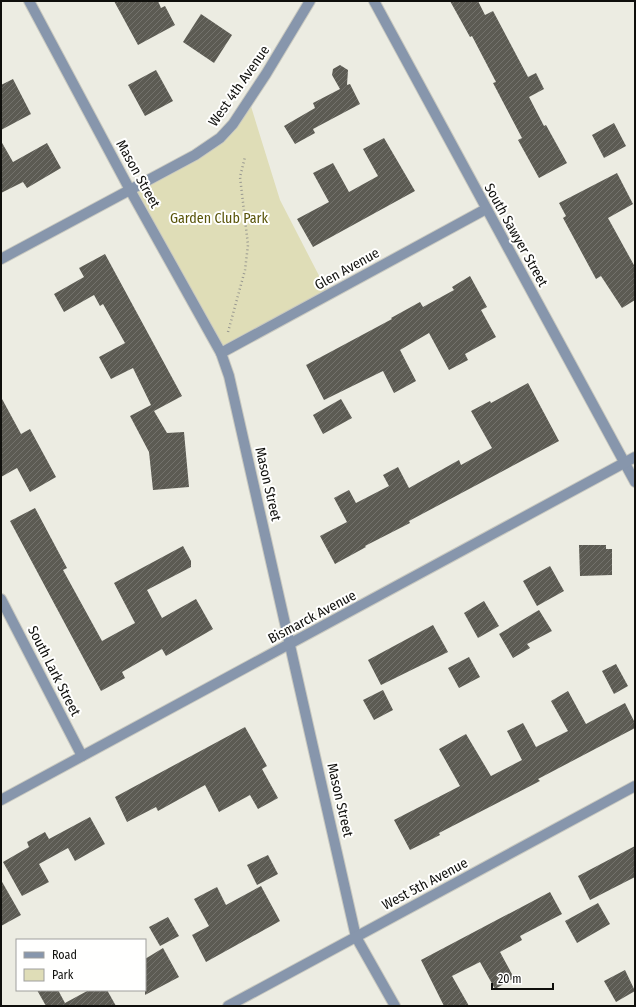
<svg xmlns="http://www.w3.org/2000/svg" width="636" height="1007" font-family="'Fira Sans Condensed',sans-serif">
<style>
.park{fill:#dfddb7}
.building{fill:url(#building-hatch)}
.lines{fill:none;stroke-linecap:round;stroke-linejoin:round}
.minor-casing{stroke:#c9c9c0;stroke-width:12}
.path{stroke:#999991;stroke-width:2.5;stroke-dasharray:1 3;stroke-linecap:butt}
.minor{stroke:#8796ac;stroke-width:10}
.labels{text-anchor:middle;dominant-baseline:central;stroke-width:4;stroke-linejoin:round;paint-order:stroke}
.street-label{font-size:14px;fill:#0f0f0c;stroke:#fffffe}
.park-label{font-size:14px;fill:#595409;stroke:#fffffe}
</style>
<defs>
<pattern id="building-hatch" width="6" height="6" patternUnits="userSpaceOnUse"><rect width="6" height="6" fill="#5c5b53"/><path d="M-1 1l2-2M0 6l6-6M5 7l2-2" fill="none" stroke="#73726c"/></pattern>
</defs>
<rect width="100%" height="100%" fill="#ecece2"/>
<polygon class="park" points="249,100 280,200 329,295 221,353 130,190 208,148"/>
<g class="building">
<polygon points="114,1 158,1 161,8 165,6 175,25 138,45"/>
<polygon points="450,1 478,1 485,15 493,11 528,77 536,73 544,89 529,97 544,126 546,125 567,163 539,178 518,140 522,138 493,83 496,82 472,36 470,37"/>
<polygon points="201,14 232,35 214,63 183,42"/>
<polygon points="340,65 348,70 347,85 350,84 360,104 313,129 315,133 295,144 284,126 315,108 313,103 340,89 332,75 333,69"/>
<polygon points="156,70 173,101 145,116 128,85"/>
<polygon points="13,79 31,114 1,130 1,85"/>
<polygon points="614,123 626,146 604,158 592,135"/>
<polygon points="384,138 415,191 313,247 297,219 329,202 313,173 333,163 349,192 378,176 363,149"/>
<polygon points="1,141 13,162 47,143 61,168 27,188 23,182 1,193"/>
<polygon points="617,173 633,204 608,218 635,267 635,300 622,308 601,276 596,279 563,218 566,216 559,203"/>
<polygon points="105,254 182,396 154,411 167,433 184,432 189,487 153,490 149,452 130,416 151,405 133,368 111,379 99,357 125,343 103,304 100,306 94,295 64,312 54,294 84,277 79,268"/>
<polygon points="470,276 487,307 481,310 496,337 465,354 468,360 449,370 429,333 400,350 416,381 394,393 383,371 324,400 306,365 392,319 391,318 420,302 423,307 454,290 452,287"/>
<polygon points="528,383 559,441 409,521 410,523 365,546 366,547 335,564 320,536 347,522 334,498 349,490 356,503 389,486 383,475 398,467 409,488 459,460 461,465 492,448 471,411 490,401 491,403"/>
<polygon points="1,397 21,434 30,429 56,477 30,492 17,468 1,477"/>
<polygon points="341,399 352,418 323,434 313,415"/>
<polygon points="35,508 67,568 63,570 102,641 135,623 114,583 183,546 191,561 191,567 147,590 162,618 196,599 213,629 166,656 162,649 122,672 125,678 101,691 10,521"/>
<polygon points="579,545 606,545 606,549 612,549 612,575 580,576"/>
<polygon points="550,566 564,591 537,606 523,581"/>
<polygon points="484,601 499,626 478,638 464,613"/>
<polygon points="539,610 552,631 527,644 530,648 513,658 499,634"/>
<polygon points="433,625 448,652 381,685 368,660"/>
<polygon points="469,657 480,677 459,688 448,668"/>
<polygon points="616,664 628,686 614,694 602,671"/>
<polygon points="383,690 393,710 374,720 363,700"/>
<polygon points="568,691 586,724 625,703 635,723 635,728 538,779 540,781 439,833 440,835 410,850 394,820 460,786 439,749 466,734 491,776 522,760 507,731 523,723 536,747 568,731 551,701"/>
<polygon points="245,727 267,766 262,769 278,798 258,809 250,795 219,812 205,785 158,811 156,807 127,822 115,797"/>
<polygon points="90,817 105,844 75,861 68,848 39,864 49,882 22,896 3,862 29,847 27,842 45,832 49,839"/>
<polygon points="635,846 635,877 590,900 578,876"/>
<polygon points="268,855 278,874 257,885 247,865"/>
<polygon points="1,880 21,915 1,926"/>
<polygon points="261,886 280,921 206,962 192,935 209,926 194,899 217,887 226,905"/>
<polygon points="550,892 562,914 520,936 522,940 500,952 514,978 495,989 480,962 452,976 469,1006 444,1006 421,960"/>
<polygon points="598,903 610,924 577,943 565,921"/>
<polygon points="168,917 179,936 160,946 149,927"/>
<polygon points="163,948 179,977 145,995 145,959"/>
<polygon points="625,970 635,991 616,1002 604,981"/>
<polygon points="37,990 58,990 65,1003 89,990 107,990 116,1006 46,1006"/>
</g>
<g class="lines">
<defs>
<g id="minor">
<polyline points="29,1 130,190 221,353 229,376 356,937 395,1006"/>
<polyline points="374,1 635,482"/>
<polyline points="1,259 195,155 220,138 233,124 266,74 310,1"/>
<polyline points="221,353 486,209"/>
<polyline points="1,599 82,756"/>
<polyline points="1,800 635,457"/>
<polyline points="228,1006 635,786"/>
</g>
</defs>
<use href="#minor" class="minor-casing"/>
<polyline class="path" points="228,332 245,270 248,245 240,177 245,157"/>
<use href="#minor" class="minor"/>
</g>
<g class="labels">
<g class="street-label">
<text transform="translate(239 86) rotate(-55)">West 4th Avenue</text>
<text transform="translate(138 174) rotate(61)">Mason Street</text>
<text transform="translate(516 235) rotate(61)">South Sawyer Street</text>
<text transform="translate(347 269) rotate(-29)">Glen Avenue</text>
<text transform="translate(268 484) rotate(77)">Mason Street</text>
<text transform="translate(312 617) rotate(-28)">Bismarck Avenue</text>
<text transform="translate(54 671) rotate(63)">South Lark Street</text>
<text transform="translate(340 800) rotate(77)">Mason Street</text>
<text transform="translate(425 884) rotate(-28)">West 5th Avenue</text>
</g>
<g class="park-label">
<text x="219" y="218">Garden Club Park</text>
</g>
</g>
<rect width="636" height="1007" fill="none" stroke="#0f0f0c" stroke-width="4"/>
<rect x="16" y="939" width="130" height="52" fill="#fffffe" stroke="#9f9f9d"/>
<rect x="24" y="952" width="20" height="6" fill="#8796ac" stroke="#9f9f9d"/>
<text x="52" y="959" font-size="12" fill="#0f0f0c">Road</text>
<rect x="24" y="969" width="20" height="12" fill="#dfddb7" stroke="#9f9f9d"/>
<text x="52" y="979" font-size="12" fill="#0f0f0c">Park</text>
<path d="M492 983v6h61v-6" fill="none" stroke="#0f0f0c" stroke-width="2"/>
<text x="498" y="983" font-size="12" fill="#0f0f0c" stroke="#fffffe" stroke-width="3" paint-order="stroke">20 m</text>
</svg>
